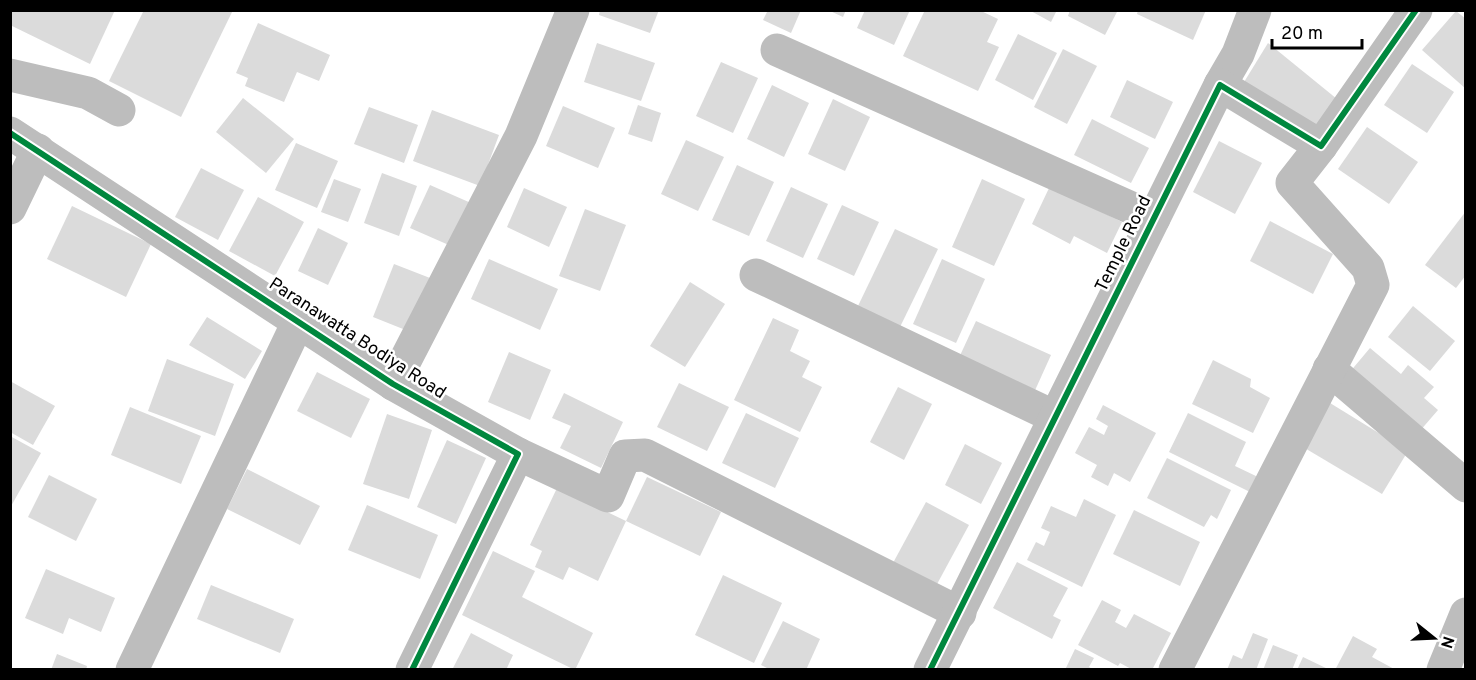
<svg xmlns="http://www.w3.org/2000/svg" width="1476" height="680" font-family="Overpass,sans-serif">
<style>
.building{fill:#dbdbdb}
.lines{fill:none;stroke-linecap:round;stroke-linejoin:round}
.minor{stroke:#bdbdbd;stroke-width:33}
.cycleway-casing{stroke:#fff;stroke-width:10}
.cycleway{stroke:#00873e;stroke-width:6}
.labels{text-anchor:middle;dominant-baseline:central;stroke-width:5;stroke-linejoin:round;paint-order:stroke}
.street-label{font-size:18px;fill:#000;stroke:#fff}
</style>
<rect width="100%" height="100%" fill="#fff"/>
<g class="building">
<polygon points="10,10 115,10 90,64 10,25"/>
<polygon points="144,10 233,10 181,117 109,81"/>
<polygon points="600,10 659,10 650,33 599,15"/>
<polygon points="768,10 801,10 791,33 763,20"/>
<polygon points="828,10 846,10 843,17"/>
<polygon points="865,10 910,10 894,45 857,28"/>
<polygon points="925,10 979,10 998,19 987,42 999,47 978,91 903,56"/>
<polygon points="1029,10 1057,10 1051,22"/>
<polygon points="1070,10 1118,10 1105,35 1068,16"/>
<polygon points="1138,10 1206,10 1193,40 1137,14"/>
<polygon points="1456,11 1466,19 1466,89 1422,50"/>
<polygon points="258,23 330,55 319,81 297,72 284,102 245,86 248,78 236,73"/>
<polygon points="1018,34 1057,53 1033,100 995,80"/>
<polygon points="597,43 655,63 641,101 584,82"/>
<polygon points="1268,43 1337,99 1315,135 1241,87"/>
<polygon points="1063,49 1097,66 1067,124 1034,107"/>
<polygon points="721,62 758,78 733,133 696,116"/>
<polygon points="1412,64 1454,92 1427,133 1384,105"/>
<polygon points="1127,80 1173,102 1155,139 1110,117"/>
<polygon points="772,85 809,103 784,157 747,139"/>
<polygon points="243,98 294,139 266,173 216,132"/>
<polygon points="833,99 870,117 845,171 808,154"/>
<polygon points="638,105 661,113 652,142 628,134"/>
<polygon points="563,106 615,128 598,168 546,146"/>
<polygon points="369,107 418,125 404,163 354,144"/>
<polygon points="432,110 499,135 480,186 413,161"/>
<polygon points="1092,119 1149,148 1131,183 1074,155"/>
<polygon points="1367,127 1418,162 1389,204 1338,169"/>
<polygon points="686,140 724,157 698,211 661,194"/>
<polygon points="1219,141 1262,163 1235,214 1193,192"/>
<polygon points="296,143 338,161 317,208 275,190"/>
<polygon points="737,165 774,182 749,236 712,220"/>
<polygon points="201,168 244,190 218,240 175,217"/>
<polygon points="382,173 417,186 399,236 364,223"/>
<polygon points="334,179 361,189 348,222 321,212"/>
<polygon points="982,179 1025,199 994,266 952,247"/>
<polygon points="430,185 471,203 451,246 410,228"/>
<polygon points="1050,186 1122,222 1107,253 1074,236 1070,244 1032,224"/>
<polygon points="791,187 828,204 803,258 766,241"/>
<polygon points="524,188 567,207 549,247 507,227"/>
<polygon points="258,197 304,222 275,276 229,251"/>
<polygon points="842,205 879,222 854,276 817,259"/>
<polygon points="72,206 151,244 126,297 47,259"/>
<polygon points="585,209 626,225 600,291 559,276"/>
<polygon points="1466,211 1466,275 1456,288 1425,265"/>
<polygon points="1270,221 1333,254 1313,294 1250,261"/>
<polygon points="318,228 348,243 328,285 298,271"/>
<polygon points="895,229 938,249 900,327 858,306"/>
<polygon points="489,259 558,289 540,330 471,299"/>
<polygon points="942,259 985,279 956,343 913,324"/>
<polygon points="394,264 430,278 408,331 373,317"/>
<polygon points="690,282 725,304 685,367 650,346"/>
<polygon points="1413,306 1455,341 1430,371 1388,337"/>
<polygon points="207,317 262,351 245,379 189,345"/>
<polygon points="773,318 799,330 790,351 810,361 802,377 822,387 800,432 734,400"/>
<polygon points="976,321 1051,355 1032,397 957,362"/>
<polygon points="1370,348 1401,374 1408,365 1434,387 1424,398 1438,410 1419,432 1349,373"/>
<polygon points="509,352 551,370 530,420 488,402"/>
<polygon points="167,359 234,384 215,436 148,411"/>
<polygon points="1213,360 1251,379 1250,387 1270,398 1253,433 1192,404"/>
<polygon points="317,372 370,399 351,438 297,411"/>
<polygon points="10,381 55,406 33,445 10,432"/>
<polygon points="679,383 729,407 707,451 657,427"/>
<polygon points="898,387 932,404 904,460 870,442"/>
<polygon points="564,393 623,422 601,468 560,448 571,426 552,418"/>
<polygon points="1330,403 1408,451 1382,494 1303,447"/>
<polygon points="1103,405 1156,433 1130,482 1114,473 1108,486 1091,477 1097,465 1075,453 1089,427 1104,435 1108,426 1096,419"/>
<polygon points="130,407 201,436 181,484 111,455"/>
<polygon points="746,413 799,438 775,488 722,463"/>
<polygon points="1188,413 1246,442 1235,466 1258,477 1250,492 1169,452"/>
<polygon points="387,414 432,430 409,499 363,484"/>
<polygon points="10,436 41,453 10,508"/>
<polygon points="447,440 486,458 456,524 417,507"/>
<polygon points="965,444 1002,463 981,504 945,485"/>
<polygon points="1167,458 1231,490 1217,519 1211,515 1204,527 1147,498"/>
<polygon points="247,469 320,506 300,545 227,509"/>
<polygon points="49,475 97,499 76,541 28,517"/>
<polygon points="647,477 721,512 700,556 626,521"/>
<polygon points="557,488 626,521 598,581 569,567 563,580 535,567 542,551 530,545"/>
<polygon points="1084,499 1116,515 1082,587 1027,560 1036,542 1044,546 1050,532 1041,528 1051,506 1076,517"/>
<polygon points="926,502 969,525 936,586 893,563"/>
<polygon points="367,505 438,535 420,579 348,550"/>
<polygon points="1134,510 1200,542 1180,586 1113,554"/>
<polygon points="493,551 535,571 522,597 593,633 575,670 462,615"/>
<polygon points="1017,562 1068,588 1053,616 1061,620 1052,639 993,608"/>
<polygon points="46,569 115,598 101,632 69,618 63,634 25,618"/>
<polygon points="723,575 782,603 754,663 695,635"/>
<polygon points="211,585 294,619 280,653 197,619"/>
<polygon points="1102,600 1121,610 1115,622 1126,628 1134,614 1171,633 1152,670 1133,670 1120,663 1118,666 1078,645"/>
<polygon points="783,621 820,639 806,670 771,670 761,665"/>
<polygon points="471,633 513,655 506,670 452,670"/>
<polygon points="1253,633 1268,639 1256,670 1227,670 1233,655 1242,659"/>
<polygon points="1353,636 1377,649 1372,657 1396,670 1335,670"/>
<polygon points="1273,645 1298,655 1292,670 1263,670"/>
<polygon points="1075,649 1094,658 1089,667 1094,670 1065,670"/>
<polygon points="57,654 87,666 86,670 51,670"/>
<polygon points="1303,657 1330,670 1297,670"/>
</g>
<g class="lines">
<g class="minor">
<polyline points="777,50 1154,218"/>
<polyline points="10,75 88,93 119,110"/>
<polyline points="1220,85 1238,54 1255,10"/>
<polyline points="10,133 393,384 518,454 412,670"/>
<polyline points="10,208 38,150"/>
<polyline points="756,275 1055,417"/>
<polyline points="1329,369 1466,486"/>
<polyline points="393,384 521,136 573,10"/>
<polyline points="518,454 608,496 625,456 645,455 960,613"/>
<polyline points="132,670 299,320"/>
<polyline points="930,670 1220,85 1321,146 1416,10"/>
<polyline points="1175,670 1373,285 1368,268 1292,183 1321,146"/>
<polyline points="1443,670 1466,614"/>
</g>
<defs>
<g id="cycleway">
<polyline points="10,133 393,384 518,454 412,670"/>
<polyline points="930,670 1220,85 1321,146 1416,10"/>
</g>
</defs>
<use href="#cycleway" class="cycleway-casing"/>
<use href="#cycleway" class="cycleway"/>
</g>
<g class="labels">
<g class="street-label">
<text transform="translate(1124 244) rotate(-64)">Temple Road</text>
<text transform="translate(357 339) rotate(33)">Paranawatta Bodiya Road</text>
</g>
</g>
<rect width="1476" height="680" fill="none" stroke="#000000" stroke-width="24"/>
<g transform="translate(1434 638) rotate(108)" stroke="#ffffff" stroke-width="4.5" paint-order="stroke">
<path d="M0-4.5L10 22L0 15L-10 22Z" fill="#000000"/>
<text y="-9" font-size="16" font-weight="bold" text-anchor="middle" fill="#000000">N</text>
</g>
<path d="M1272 39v9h90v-9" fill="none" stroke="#000000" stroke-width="3"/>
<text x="1281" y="39" font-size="18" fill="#000000" stroke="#ffffff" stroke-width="4.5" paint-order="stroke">20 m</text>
</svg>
